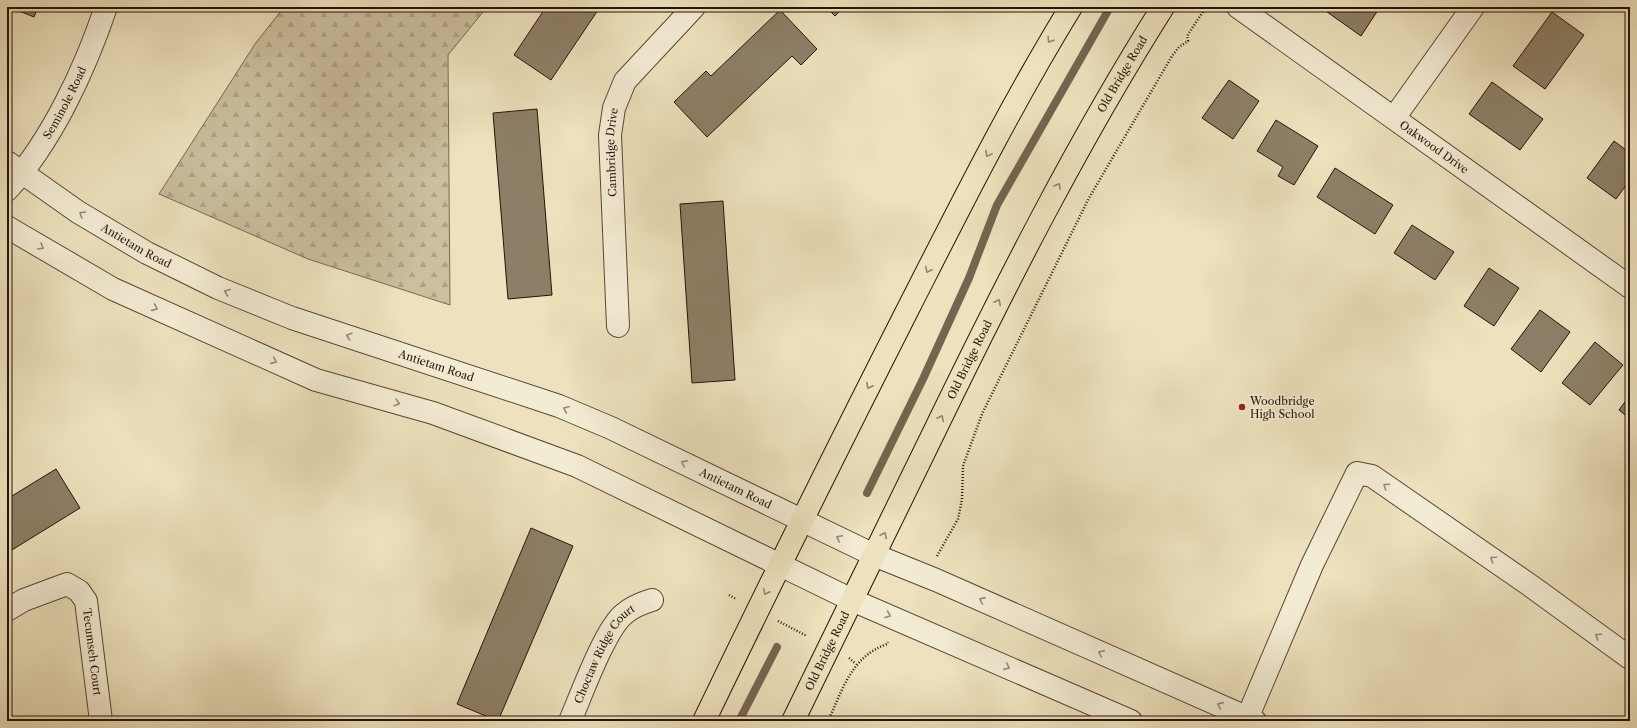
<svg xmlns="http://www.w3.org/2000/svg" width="1637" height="728" font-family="'Libre Caslon Text',serif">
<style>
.forest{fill:url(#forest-firs);stroke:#786954}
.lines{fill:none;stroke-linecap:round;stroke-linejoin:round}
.stream{stroke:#746550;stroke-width:8}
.building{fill:#8d7f67;stroke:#251309}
.minor-casing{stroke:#574736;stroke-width:24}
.major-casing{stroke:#251309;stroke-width:24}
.path{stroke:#251309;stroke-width:2.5;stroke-dasharray:1 2;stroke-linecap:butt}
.minor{stroke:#f3ecd4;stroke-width:22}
.major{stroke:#ede2bd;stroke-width:22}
.oneway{stroke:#93856c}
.oneway2{stroke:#968a79}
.poi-dot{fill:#8f2418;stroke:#f3ecd4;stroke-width:1.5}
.labels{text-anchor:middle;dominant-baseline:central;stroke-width:3.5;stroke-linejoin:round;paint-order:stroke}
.street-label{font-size:11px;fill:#251309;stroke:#f3ecd4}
.poi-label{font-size:11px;fill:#251309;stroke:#f3ecd4;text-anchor:start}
</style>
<defs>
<pattern id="forest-firs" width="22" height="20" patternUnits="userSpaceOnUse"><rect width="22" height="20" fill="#cbbf9e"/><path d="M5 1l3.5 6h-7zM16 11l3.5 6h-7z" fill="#aea387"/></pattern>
</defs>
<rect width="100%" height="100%" fill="#ede2bd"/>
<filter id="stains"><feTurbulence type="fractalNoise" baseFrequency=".005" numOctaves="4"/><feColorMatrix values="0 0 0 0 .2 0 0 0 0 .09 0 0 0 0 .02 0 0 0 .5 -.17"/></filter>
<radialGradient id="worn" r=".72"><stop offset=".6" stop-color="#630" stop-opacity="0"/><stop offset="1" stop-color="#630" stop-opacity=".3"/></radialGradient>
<polygon class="forest" points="284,7 487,7 448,55 450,305 308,259 159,194 255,44"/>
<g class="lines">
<g class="stream">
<polyline points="867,493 923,379 969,278 997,205 1109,9"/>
<polyline points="739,721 777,647"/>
</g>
</g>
<g class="building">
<polygon points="9,7 38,7 34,17"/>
<polygon points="546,7 600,7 551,80 514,55"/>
<polygon points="826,7 844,7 835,16"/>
<polygon points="1320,7 1380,7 1361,36"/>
<polygon points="780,10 817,49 801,65 792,56 707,137 674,102 706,71 711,76"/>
<polygon points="1552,12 1584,35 1545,89 1513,66"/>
<polygon points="1229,80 1259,101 1233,139 1202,118"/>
<polygon points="1492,82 1543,119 1520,150 1469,114"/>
<polygon points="537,109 552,295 508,299 493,113"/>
<polygon points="1276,120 1318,146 1294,185 1278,176 1283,167 1257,151"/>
<polygon points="1614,141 1630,153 1630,180 1616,199 1587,178"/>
<polygon points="1335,168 1393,205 1375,234 1317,197"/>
<polygon points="723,201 735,380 692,383 680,204"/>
<polygon points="1412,225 1454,252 1435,280 1394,253"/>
<polygon points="1489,268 1519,288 1494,326 1464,306"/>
<polygon points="1540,310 1570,332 1541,372 1511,349"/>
<polygon points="1595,342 1623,365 1590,405 1562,383"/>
<polygon points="1630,395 1630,419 1619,410"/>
<polygon points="56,469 80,508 7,553 7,499"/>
<polygon points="531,528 573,546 498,721 457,704"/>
</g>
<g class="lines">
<defs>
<g id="minor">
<path id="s1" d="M1238,7L1630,287"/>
<polyline points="1394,118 1473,7"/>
<path id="s2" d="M7,162L78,212L147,253L218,288L292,318L559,406L611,428L874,555L936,580L1255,721"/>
<path id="s3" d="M7,190C52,141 85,69 106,7"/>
<polyline points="7,227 113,289 316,380 433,413 577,466 852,600 1131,721"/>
<path id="s4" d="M618,326L610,135L614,108L625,81L694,7"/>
<path id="s5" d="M7,610L24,600L67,584L79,591L86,601L101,721"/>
<path id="s6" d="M570,721C581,696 605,629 624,614C632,607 642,603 652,600"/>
<polyline points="1246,721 1312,565 1357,473 1372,476 1531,586 1630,658"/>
</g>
<g id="major">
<path d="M704,721C771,582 840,443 910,305C961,205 1012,103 1071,7"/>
<path id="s7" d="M793,721C840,624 888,527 935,430C1005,286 1077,143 1163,7"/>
</g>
</defs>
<use href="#minor" class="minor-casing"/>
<use href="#major" class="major-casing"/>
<g class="path">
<polyline points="937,556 958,519 962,499 963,466 982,414 1089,198 1172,56 1179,47 1188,41 1187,36 1206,7"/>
<polyline points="729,595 736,599"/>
<polyline points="778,621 807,636"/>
<polyline points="849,658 856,664"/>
<path d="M828,721C843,689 851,657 887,644L888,642"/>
</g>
<use href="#minor" class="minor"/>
<use href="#major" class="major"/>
</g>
<defs><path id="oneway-chevron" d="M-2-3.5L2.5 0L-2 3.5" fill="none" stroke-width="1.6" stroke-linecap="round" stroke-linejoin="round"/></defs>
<g class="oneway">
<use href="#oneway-chevron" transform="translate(1050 40) rotate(122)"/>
<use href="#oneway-chevron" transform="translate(988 154) rotate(118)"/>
<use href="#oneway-chevron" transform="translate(1058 186) rotate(-61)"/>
<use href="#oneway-chevron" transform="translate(928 270) rotate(117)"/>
<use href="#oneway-chevron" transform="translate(998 302) rotate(-63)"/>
<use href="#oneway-chevron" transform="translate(869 386) rotate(117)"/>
<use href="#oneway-chevron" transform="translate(941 418) rotate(-64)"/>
<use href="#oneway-chevron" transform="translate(884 535) rotate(-64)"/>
<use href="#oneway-chevron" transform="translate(766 592) rotate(116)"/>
</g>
<g class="oneway2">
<use href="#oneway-chevron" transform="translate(82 214) rotate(-149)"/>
<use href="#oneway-chevron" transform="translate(41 247) rotate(31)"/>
<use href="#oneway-chevron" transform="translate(227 292) rotate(-158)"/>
<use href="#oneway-chevron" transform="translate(155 308) rotate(24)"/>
<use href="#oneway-chevron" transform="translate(349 336) rotate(-162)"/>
<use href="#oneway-chevron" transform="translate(274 361) rotate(24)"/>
<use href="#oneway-chevron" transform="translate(397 403) rotate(16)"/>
<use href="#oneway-chevron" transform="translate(566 409) rotate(-157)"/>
<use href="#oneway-chevron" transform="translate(684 463) rotate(-154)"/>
<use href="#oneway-chevron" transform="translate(1386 486) rotate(-146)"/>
<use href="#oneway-chevron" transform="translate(839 538) rotate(-154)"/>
<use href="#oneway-chevron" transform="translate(1493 559) rotate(-145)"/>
<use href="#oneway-chevron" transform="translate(982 600) rotate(-156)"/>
<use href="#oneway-chevron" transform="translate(888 615) rotate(22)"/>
<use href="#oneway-chevron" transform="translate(1598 636) rotate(-145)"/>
<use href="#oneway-chevron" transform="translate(1101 653) rotate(-156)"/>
<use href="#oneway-chevron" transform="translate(1007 667) rotate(24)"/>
<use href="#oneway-chevron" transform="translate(1220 705) rotate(-156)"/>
</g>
<circle class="poi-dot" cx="1242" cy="407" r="4"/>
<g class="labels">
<g class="street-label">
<text stroke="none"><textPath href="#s7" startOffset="726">Old Bridge Road</textPath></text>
<text stroke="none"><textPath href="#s3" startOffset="105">Seminole Road</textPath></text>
<text stroke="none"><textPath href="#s1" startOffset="241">Oakwood Drive</textPath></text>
<text stroke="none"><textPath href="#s4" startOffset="174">Cambridge Drive</textPath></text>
<text stroke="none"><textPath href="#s2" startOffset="154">Antietam Road</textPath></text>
<text stroke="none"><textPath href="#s7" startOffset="402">Old Bridge Road</textPath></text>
<text stroke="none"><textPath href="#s2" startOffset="478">Antietam Road</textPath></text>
<text stroke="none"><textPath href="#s2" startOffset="802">Antietam Road</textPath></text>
<text stroke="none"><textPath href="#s5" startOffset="143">Tecumseh Court</textPath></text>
<text stroke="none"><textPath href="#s7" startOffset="78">Old Bridge Road</textPath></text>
<text stroke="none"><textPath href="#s6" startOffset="76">Choctaw Ridge Court</textPath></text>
</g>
<g class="poi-label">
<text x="1250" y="401">Woodbridge<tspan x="1250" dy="13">High School</tspan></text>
</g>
</g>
<rect width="1637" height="728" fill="none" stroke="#ede2bd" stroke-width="24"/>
<rect x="8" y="8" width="1621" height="712" fill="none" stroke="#251309" stroke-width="2"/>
<rect x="12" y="12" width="1613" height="704" fill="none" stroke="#251309"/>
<rect width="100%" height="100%" filter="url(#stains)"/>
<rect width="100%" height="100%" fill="url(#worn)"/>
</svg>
